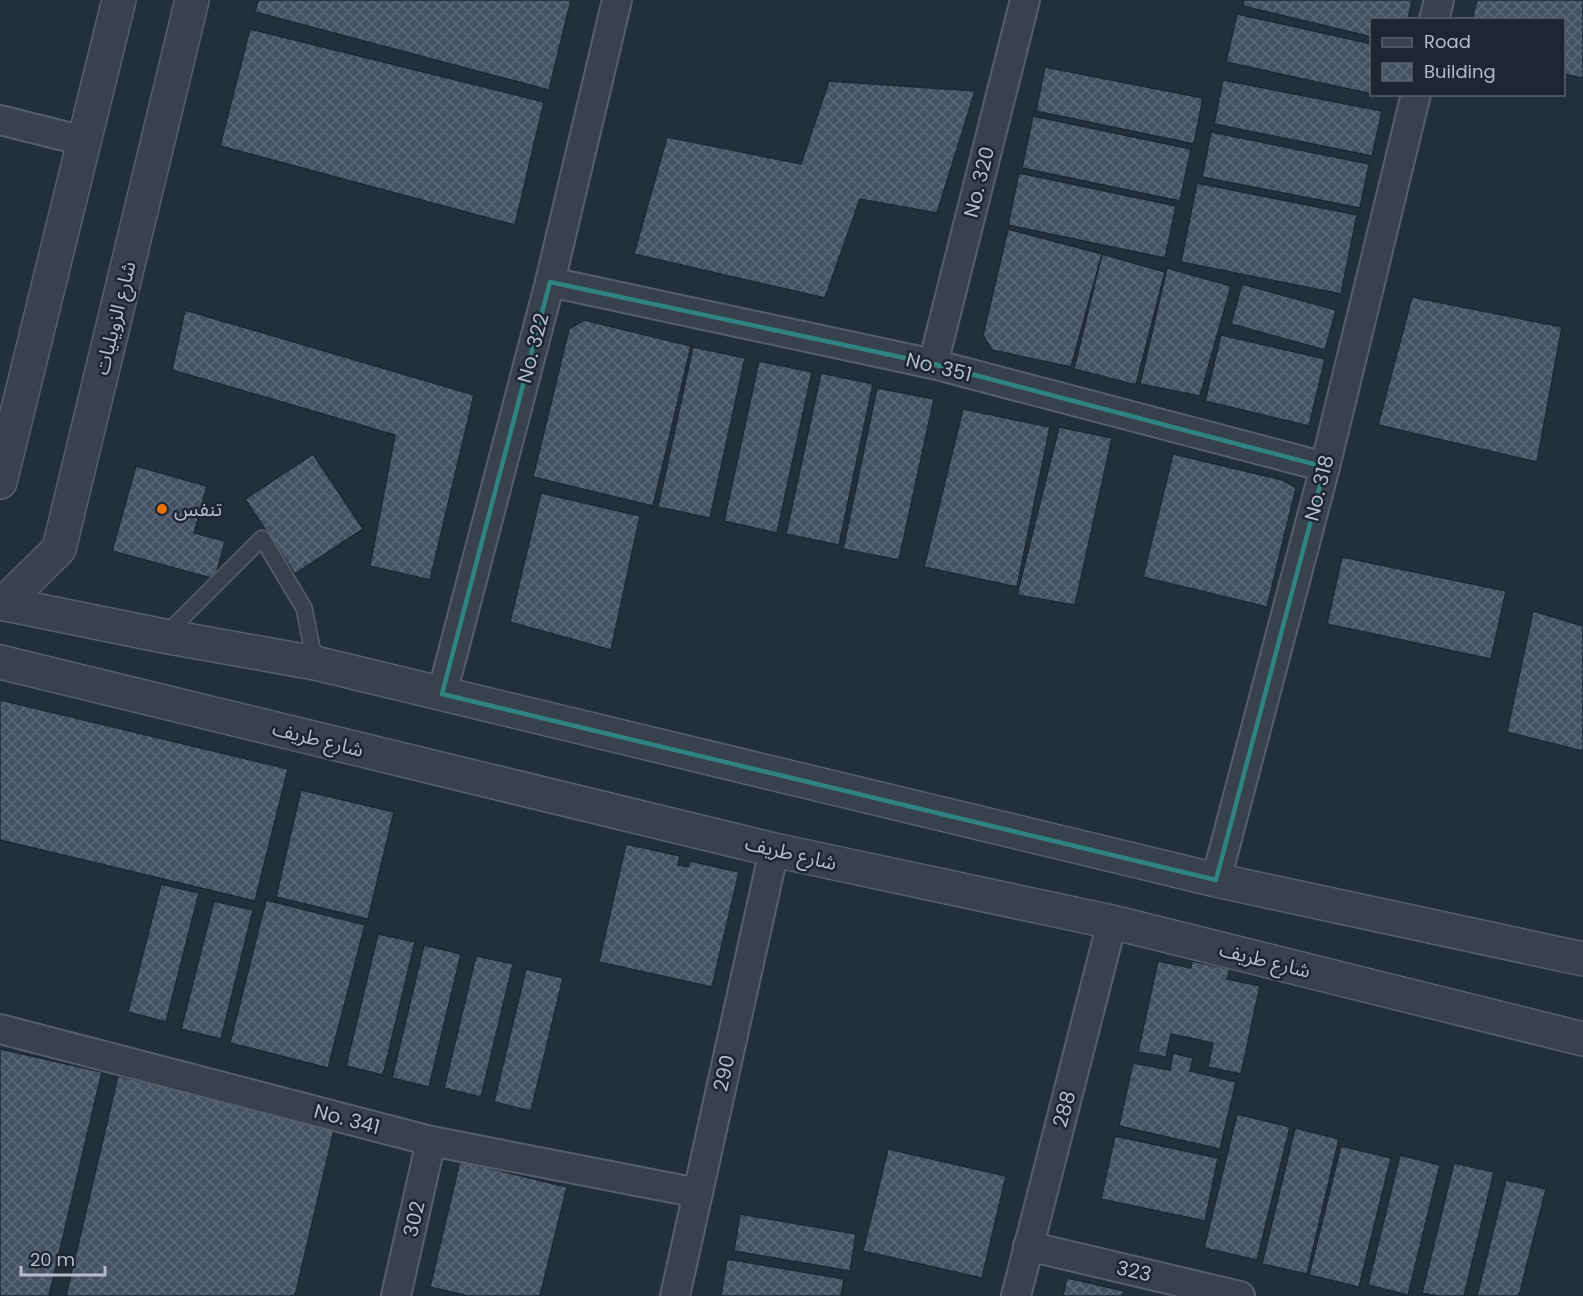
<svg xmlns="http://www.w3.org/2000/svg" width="1583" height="1296" font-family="Poppins,'Noto Sans Arabic',sans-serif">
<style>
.building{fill:url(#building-cross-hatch);stroke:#1f2835;stroke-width:1.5}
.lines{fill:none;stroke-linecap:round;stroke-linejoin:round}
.service-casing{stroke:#565f6c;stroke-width:18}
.minor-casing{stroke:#565f6c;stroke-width:32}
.tertiary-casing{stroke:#565f6c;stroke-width:36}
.service{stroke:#38414e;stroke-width:15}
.minor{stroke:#38414e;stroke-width:28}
.tertiary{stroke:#38414e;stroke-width:33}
.marked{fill:none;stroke:#308480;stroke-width:4.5;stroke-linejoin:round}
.food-dot{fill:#e8710a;stroke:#1d2633;stroke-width:2}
.labels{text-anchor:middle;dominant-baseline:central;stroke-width:5;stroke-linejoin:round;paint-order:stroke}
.street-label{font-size:20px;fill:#b4bcc9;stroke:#1d2633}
.poi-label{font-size:20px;fill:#b4bcc9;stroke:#1d2633;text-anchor:start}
</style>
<defs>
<pattern id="building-cross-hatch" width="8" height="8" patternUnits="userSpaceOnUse" patternTransform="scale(1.5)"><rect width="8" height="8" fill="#455162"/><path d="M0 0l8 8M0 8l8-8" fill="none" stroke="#5d6877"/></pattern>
</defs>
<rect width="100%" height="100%" fill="#242f3e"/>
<g class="building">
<polygon points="258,0 571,0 549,90 255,12"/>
<polygon points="1244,0 1412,0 1408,20 1372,20 1372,37 1243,6"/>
<polygon points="1477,0 1583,0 1583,78 1564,74 1564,20 1472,20"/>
<polygon points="1237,14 1372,44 1372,94 1226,62"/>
<polygon points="250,29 544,102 515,225 220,146"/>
<polygon points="1045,67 1203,98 1194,144 1036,111"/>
<polygon points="1223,80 1382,111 1372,156 1214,124"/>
<polygon points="829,81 975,91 937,213 860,199 825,298 634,254 667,137 801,164"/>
<polygon points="1033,116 1191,149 1180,201 1022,168"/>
<polygon points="1211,132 1369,164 1360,208 1202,177"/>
<polygon points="1019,173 1176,206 1165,258 1008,225"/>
<polygon points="1197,183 1357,215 1341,294 1181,262"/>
<polygon points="1008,229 1102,254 1071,367 992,350 983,335"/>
<polygon points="1102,254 1165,272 1136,385 1074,369"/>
<polygon points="1167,268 1231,286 1200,396 1140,384"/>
<polygon points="1242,284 1336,310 1325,350 1231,324"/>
<polygon points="1412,297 1562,327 1537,462 1378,425"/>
<polygon points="185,310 474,395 430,580 370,566 395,435 172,370"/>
<polygon points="584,320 691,346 653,506 533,477 569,329"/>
<polygon points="1221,335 1325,359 1309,426 1205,401"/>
<polygon points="693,347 745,358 710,518 658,507"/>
<polygon points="759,361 812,372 777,533 724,521"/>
<polygon points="821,373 873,384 839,545 786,534"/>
<polygon points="877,388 934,399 899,560 843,549"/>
<polygon points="963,409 1050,427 1017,587 924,567"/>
<polygon points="1059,427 1112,438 1075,605 1017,595"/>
<polygon points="313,454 363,529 295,574 245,499"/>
<polygon points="1173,454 1283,480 1296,488 1267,607 1143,577"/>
<polygon points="136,466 207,486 194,533 225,541 215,579 112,551"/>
<polygon points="541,493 640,516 611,650 510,622"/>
<polygon points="1342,557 1506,591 1491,659 1327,624"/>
<polygon points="1533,611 1583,626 1583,751 1507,732"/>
<polygon points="0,700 288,769 255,901 0,840"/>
<polygon points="301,790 394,812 368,919 276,897"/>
<polygon points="626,844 680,856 678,865 688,867 690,861 739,872 712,987 599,962"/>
<polygon points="161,884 199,893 166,1022 128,1012"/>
<polygon points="266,900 365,925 328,1068 230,1043"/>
<polygon points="214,901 253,910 221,1039 181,1029"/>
<polygon points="378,934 415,942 383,1075 346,1066"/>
<polygon points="424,945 461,954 429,1087 392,1078"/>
<polygon points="476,956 513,964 481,1097 444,1088"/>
<polygon points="1158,961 1191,968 1192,961 1230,969 1227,979 1260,986 1241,1074 1208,1067 1213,1043 1171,1034 1166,1057 1138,1052"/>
<polygon points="526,969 563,978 531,1111 494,1102"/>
<polygon points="0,1049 102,1072 49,1296 0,1296"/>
<polygon points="1173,1053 1193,1058 1190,1071 1236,1082 1220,1149 1119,1126 1133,1063 1170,1070"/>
<polygon points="118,1076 335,1126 295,1296 66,1296"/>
<polygon points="1237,1114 1290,1127 1257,1260 1204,1248"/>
<polygon points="1295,1128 1339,1139 1307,1274 1262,1264"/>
<polygon points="1115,1136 1218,1158 1205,1221 1101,1199"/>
<polygon points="1341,1146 1391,1158 1359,1287 1309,1275"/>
<polygon points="888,1149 1006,1176 982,1278 863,1251"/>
<polygon points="1400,1155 1440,1165 1408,1295 1368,1285"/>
<polygon points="460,1161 567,1187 540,1296 468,1296 430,1287"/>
<polygon points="1454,1163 1494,1172 1464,1296 1438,1296 1422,1293"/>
<polygon points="1506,1180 1546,1189 1519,1296 1477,1296"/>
<polygon points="740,1214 856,1234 850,1271 734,1251"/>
<polygon points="727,1259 844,1279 841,1296 721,1296"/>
<polygon points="1067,1278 1124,1291 1122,1296 1063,1296"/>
</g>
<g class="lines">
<defs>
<polyline id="service" points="164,636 262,538 304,608 315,663"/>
<g id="minor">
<polyline points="1434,20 1439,0"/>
<polyline points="0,120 84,141"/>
<polyline points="550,282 933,364 1325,467"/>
<polyline points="933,364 1025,0"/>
<polyline points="442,694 550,282 617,0"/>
<polyline points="1216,880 1325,467 1416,94"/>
<polyline points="0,1029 431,1141 698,1193"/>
<polyline points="1028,1246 1240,1296"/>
<polyline points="396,1296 431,1141"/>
<polyline points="675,1296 774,850"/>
<polyline points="1016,1296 1112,922"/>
</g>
<g id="tertiary">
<polyline points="0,482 119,0"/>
<polyline points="0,603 164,636 315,663 1216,880 1583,959"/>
<polyline points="3,604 59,549 192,0"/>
<polyline points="0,662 774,850 1112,922 1583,1039"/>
</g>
</defs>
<use href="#service" class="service-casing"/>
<use href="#minor" class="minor-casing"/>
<use href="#tertiary" class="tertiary-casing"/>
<use href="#service" class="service"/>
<use href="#minor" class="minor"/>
<use href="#tertiary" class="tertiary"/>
</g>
<path class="marked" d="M550,282L933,364L1325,467L1216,880L442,694Z"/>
<circle class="food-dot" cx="162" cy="509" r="6"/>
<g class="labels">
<g class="street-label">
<text transform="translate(979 182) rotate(-76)">No. 320</text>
<text transform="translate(115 318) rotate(-76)">شارع الزويليات</text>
<text transform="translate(533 348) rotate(-75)">No. 322</text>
<text transform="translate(939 367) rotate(14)">No. 351</text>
<text transform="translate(1319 488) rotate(-76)">No. 318</text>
<text transform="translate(318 739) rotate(14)">شارع طريف</text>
<text transform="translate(791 853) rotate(13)">شارع طريف</text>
<text transform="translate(1265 960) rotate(14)">شارع طريف</text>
<text transform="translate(724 1073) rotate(-77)">290</text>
<text transform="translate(1064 1109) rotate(-75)">288</text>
<text transform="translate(347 1119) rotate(15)">No. 341</text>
<text transform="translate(414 1219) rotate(-77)">302</text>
<text transform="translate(1134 1271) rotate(13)">323</text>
</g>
<g class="poi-label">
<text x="174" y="509">تنفس</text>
</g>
</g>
<rect x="1370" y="18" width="195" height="78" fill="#1d2633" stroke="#59626f" stroke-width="1.5"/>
<rect x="1382" y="38" width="30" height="9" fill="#38414e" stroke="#59626f" stroke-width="1.5"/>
<text x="1424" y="48" font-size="18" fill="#b4bcc9">Road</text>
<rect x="1382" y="63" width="30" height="18" fill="url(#building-cross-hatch)" stroke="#59626f" stroke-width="1.5"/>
<text x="1424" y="78" font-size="18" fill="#b4bcc9">Building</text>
<path d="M21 1266v9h84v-9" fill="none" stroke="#b4bcc9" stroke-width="3"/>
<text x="30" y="1266" font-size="18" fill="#b4bcc9" stroke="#1d2633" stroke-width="4.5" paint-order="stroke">20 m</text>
</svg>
